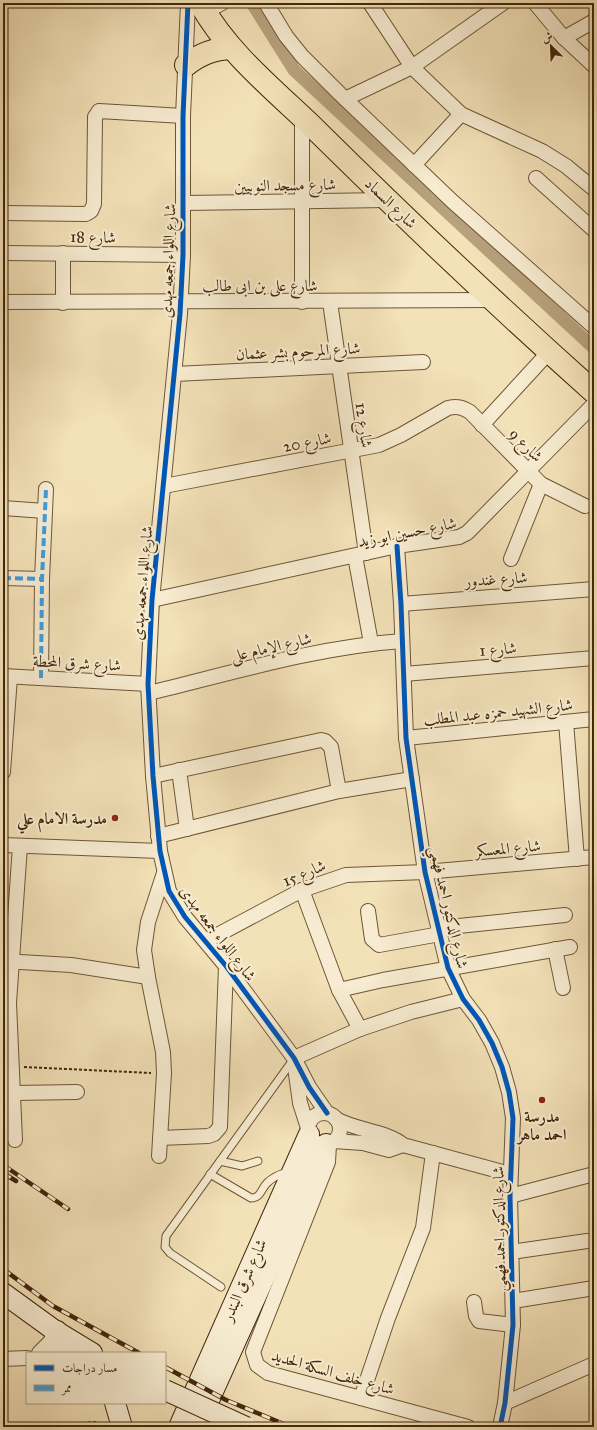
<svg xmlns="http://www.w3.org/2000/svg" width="597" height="1430" font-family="'IM FELL Great Primer',Amiri,serif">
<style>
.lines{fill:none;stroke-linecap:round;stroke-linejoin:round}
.canal{stroke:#b7a27d;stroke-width:13}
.lane-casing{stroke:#6f5636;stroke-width:9}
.street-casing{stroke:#6f5636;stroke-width:16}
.secondary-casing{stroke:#43270a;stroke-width:22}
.highway-casing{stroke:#43270a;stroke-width:24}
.path{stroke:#43270a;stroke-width:2;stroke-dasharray:3 2;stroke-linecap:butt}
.lane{stroke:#f7ecd1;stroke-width:7}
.street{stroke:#f7ecd1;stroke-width:14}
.secondary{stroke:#f7ecd1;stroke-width:20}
.highway{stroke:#f3e1b8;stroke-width:22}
.rail-casing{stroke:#43270a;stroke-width:4.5}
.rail{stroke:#f7ecd1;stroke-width:3;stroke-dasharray:9;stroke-linecap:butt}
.secondary-bridge-casing{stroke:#43270a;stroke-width:22;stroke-linecap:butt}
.secondary-bridge{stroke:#f7ecd1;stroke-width:20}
.quiet{stroke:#3f9cde;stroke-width:4;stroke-dasharray:8 4;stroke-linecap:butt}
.cycleway-casing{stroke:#f7ecd1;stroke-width:8}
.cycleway{stroke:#0057b8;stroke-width:5}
.poi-dot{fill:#8f2418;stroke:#f7ecd1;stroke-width:1.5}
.labels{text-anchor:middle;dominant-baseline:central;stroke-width:4;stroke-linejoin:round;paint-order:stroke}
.street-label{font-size:16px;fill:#43270a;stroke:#f7ecd1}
.poi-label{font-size:16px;font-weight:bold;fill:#43270a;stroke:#f7ecd1;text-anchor:end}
</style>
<rect width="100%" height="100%" fill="#f3e1b8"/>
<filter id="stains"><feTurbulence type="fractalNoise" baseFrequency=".005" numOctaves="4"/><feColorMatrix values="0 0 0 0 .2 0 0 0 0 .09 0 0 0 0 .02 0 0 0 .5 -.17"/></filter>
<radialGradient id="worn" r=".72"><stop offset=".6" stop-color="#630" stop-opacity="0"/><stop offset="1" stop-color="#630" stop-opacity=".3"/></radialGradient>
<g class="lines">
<polyline class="canal" points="252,3 294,70 594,348"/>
<defs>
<g id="lane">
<polyline points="220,1161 242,1166 258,1161"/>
<path d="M210,1174L251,1198C261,1198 261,1189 267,1183C272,1178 280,1174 288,1172"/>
<polyline points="221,1287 170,1253 165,1247 166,1236 293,1060"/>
</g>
<g id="street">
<polyline points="188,3 183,116 183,255 180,314 152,600 148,684 153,776 160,851 169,891 185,917 226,966 294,1058 309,1087 327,1113"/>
<polyline points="266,3 286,36 302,56 340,94 452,201 594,327"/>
<polyline points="370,3 412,67 461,114 542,151 566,166 594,189"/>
<polyline points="535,3 564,38 594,66"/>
<polyline points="205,12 222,3"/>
<polyline points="564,38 594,21"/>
<polyline points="345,99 412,67 503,3"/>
<polyline points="302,116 302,302"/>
<polyline points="414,165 461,114"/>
<polyline points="536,178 594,230"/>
<polyline points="183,203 387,200"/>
<polyline points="3,213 86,214 91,211 94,204 95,117 99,111 183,116"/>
<polyline points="3,253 183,255"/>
<polyline points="3,302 492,300"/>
<polyline points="330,302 366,553"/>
<polyline points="63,303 63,253"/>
<polyline points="175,374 423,362"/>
<polyline points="482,425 549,352"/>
<path d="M164,486L379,445L401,435L448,408C457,406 462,407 470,412L541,484L585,506"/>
<polyline points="3,508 45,511"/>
<polyline points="397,546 401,604 406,738 425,872 448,968 463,999 479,1020 492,1043 502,1067 509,1092 513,1118 510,1196 513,1325 505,1403 500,1427"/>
<polyline points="355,556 371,643"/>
<polyline points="511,559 541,484"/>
<polyline points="3,578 42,579"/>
<polyline points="152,600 397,546 459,537 467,533 473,527 594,404"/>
<polyline points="401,604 594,589"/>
<polyline points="404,674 594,658"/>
<polyline points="3,676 148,684"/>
<polyline points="41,678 42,579 46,489"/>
<path d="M149,693C232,673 317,647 402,641"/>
<polyline points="566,722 577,859"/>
<polyline points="406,738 594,719"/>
<polyline points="179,770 187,829"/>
<polyline points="3,772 10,677"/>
<polyline points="153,776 321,740 325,741 331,747 339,791"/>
<polyline points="158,836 339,791 412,779"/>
<polyline points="3,845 160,851"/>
<polyline points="302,890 339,990 360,1029"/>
<polyline points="368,911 372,939 379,945 440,934"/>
<polyline points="439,928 565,915"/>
<polyline points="206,941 302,890 346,875 425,872 594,857"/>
<polyline points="555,949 563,988"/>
<polyline points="3,961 71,965 148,977 144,950 148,922 164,873"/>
<polyline points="148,977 163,1052 164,1073 159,1156"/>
<polyline points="339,990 383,980 570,947"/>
<polyline points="294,1058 360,1029 411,1012 463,999"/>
<polyline points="295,1067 300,1103 308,1128"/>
<polyline points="13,1093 77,1092"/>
<circle cx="324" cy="1129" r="16"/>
<path d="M336,1119C355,1130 389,1132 403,1145L510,1174"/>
<polyline points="160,1138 208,1136 214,1134 220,1127 226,966"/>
<polyline points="15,1140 9,1003 20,846"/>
<polyline points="334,1141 363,1143 389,1150 403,1145"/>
<polyline points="329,1145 328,1162 253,1352 257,1365 268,1373 468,1427"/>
<polyline points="510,1196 594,1174"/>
<polyline points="511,1252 587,1241"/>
<polyline points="513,1301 594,1288"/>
<polyline points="474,1302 476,1316 479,1321 513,1325"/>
<polyline points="39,1353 51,1341 54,1330"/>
<polyline points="3,1359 27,1358"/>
<polyline points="361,1398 388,1318 423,1228 433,1153"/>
<polyline points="505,1403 594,1364"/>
</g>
<g id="secondary">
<polyline points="3,1293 54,1330 92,1353"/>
<polyline points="57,1331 57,1344 61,1353"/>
<polyline points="115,1403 122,1427"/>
<polyline points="179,1427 309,1134"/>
<polyline points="197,1427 306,1185 326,1144"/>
</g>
<g id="highway">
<path d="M200,3C228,54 277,92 318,132C408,221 500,308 594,392"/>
<path d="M186,65C200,54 213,49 231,48"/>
</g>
</defs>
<use href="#lane" class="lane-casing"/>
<use href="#street" class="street-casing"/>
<use href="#secondary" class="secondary-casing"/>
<use href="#highway" class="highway-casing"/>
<g class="path">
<polyline points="24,1067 151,1073"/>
<polyline points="38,1426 96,1422 103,1427"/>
</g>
<use href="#lane" class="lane"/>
<use href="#street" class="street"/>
<use href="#secondary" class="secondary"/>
<use href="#highway" class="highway"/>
<defs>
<g id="rail">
<polyline points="3,1165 68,1209"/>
<polyline points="3,1173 16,1181"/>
<polyline points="3,1269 53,1306 139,1353"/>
<polyline points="165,1367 226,1400 291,1427"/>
</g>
</defs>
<use href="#rail" class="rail-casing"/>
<use href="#rail" class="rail"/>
<defs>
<polyline id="secondary-bridge" points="165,1390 246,1427"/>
</defs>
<use href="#secondary-bridge" class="secondary-bridge-casing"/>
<use href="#secondary-bridge" class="secondary-bridge"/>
<g class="quiet">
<polyline points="3,578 42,579"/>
<polyline points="41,678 42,579 46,489"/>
</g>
<defs>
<g id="cycleway">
<polyline points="188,3 183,116 183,255 180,314 152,600 148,684 153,776 160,851 169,891 185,917 226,966 294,1058 309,1087 327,1113"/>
<polyline points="397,546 401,604 406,738 425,872 448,968 463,999 479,1020 492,1043 502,1067 509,1092 513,1118 510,1196 513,1325 505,1403 500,1427"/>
</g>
</defs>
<use href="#cycleway" class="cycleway-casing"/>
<use href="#cycleway" class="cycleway"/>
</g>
<g class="poi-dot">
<circle cx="115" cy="818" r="4"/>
<circle cx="542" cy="1100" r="4"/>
</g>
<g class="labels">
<g class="street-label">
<text transform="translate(285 185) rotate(-1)">شارع مسجد النوبيين</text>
<text transform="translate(391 203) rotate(44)">شارع السماد</text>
<text transform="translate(93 237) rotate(1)">شارع 18</text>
<text transform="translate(168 261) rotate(-88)">شارع اللواء جمعه مهدى</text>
<text x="260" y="285">شارع على بن ابى طالب</text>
<text transform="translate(298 351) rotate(-3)">شارع المرحوم بشر عثمان</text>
<text transform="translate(364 425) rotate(82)">شارع 12</text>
<text transform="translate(307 442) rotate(-11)">شارع 20</text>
<text transform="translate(526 445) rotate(45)">شارع 9</text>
<text transform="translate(407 532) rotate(-11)">شارع حسين ابو زيد</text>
<text transform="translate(496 579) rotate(-4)">شارع غندور</text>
<text transform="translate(142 583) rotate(-85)">شارع اللواء جمعه مهدى</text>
<text transform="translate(271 647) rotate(-13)">شارع الإمام على</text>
<text transform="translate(498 649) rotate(-5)">شارع 1</text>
<text transform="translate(77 663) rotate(3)">شارع شرق المحطة</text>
<text transform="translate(498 712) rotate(-6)">شارع الشهيد حمزه عبد المطلب</text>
<text transform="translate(508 848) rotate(-5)">شارع المعسكر</text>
<text transform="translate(304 873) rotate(-23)">شارع 15</text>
<text transform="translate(449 907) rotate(77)">شارع الدكتور احمد فهمي</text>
<text transform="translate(218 933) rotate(53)">شارع اللواء جمعه مهدى</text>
<text transform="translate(499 1229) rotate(-91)">شارع الدكتور احمد فهمي</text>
<text transform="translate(244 1280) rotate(-66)">شارع شرق البندر</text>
<text transform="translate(333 1372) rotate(16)">شارع خلف السكة الحديد</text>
</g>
<g class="poi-label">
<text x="107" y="818">مدرسة الامام علي</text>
<text x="542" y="1116" text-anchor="middle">مدرسة<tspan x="542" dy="18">احمد ماهر</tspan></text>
</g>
</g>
<rect width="597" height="1430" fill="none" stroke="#f3e1b8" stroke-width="16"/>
<rect x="4" y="4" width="589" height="1422" fill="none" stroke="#43270a" stroke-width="2"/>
<rect x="8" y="8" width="581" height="1414" fill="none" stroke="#43270a"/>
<rect x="26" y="1352" width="140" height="52" fill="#f7ecd1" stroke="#af9d81"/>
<rect x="34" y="1365" width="20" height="6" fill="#0057b8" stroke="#af9d81"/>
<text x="62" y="1372" font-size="12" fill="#43270a">مسار دراجات</text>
<rect x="34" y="1385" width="20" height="6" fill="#3f9cde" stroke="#af9d81"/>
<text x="62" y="1392" font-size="12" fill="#43270a">ممر</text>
<g transform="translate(551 46) rotate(336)" stroke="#f7ecd1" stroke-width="3" paint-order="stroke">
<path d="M0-3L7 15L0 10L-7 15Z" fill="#43270a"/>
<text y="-6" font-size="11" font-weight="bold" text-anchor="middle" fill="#43270a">ش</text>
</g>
<rect width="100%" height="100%" filter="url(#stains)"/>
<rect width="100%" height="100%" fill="url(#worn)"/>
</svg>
